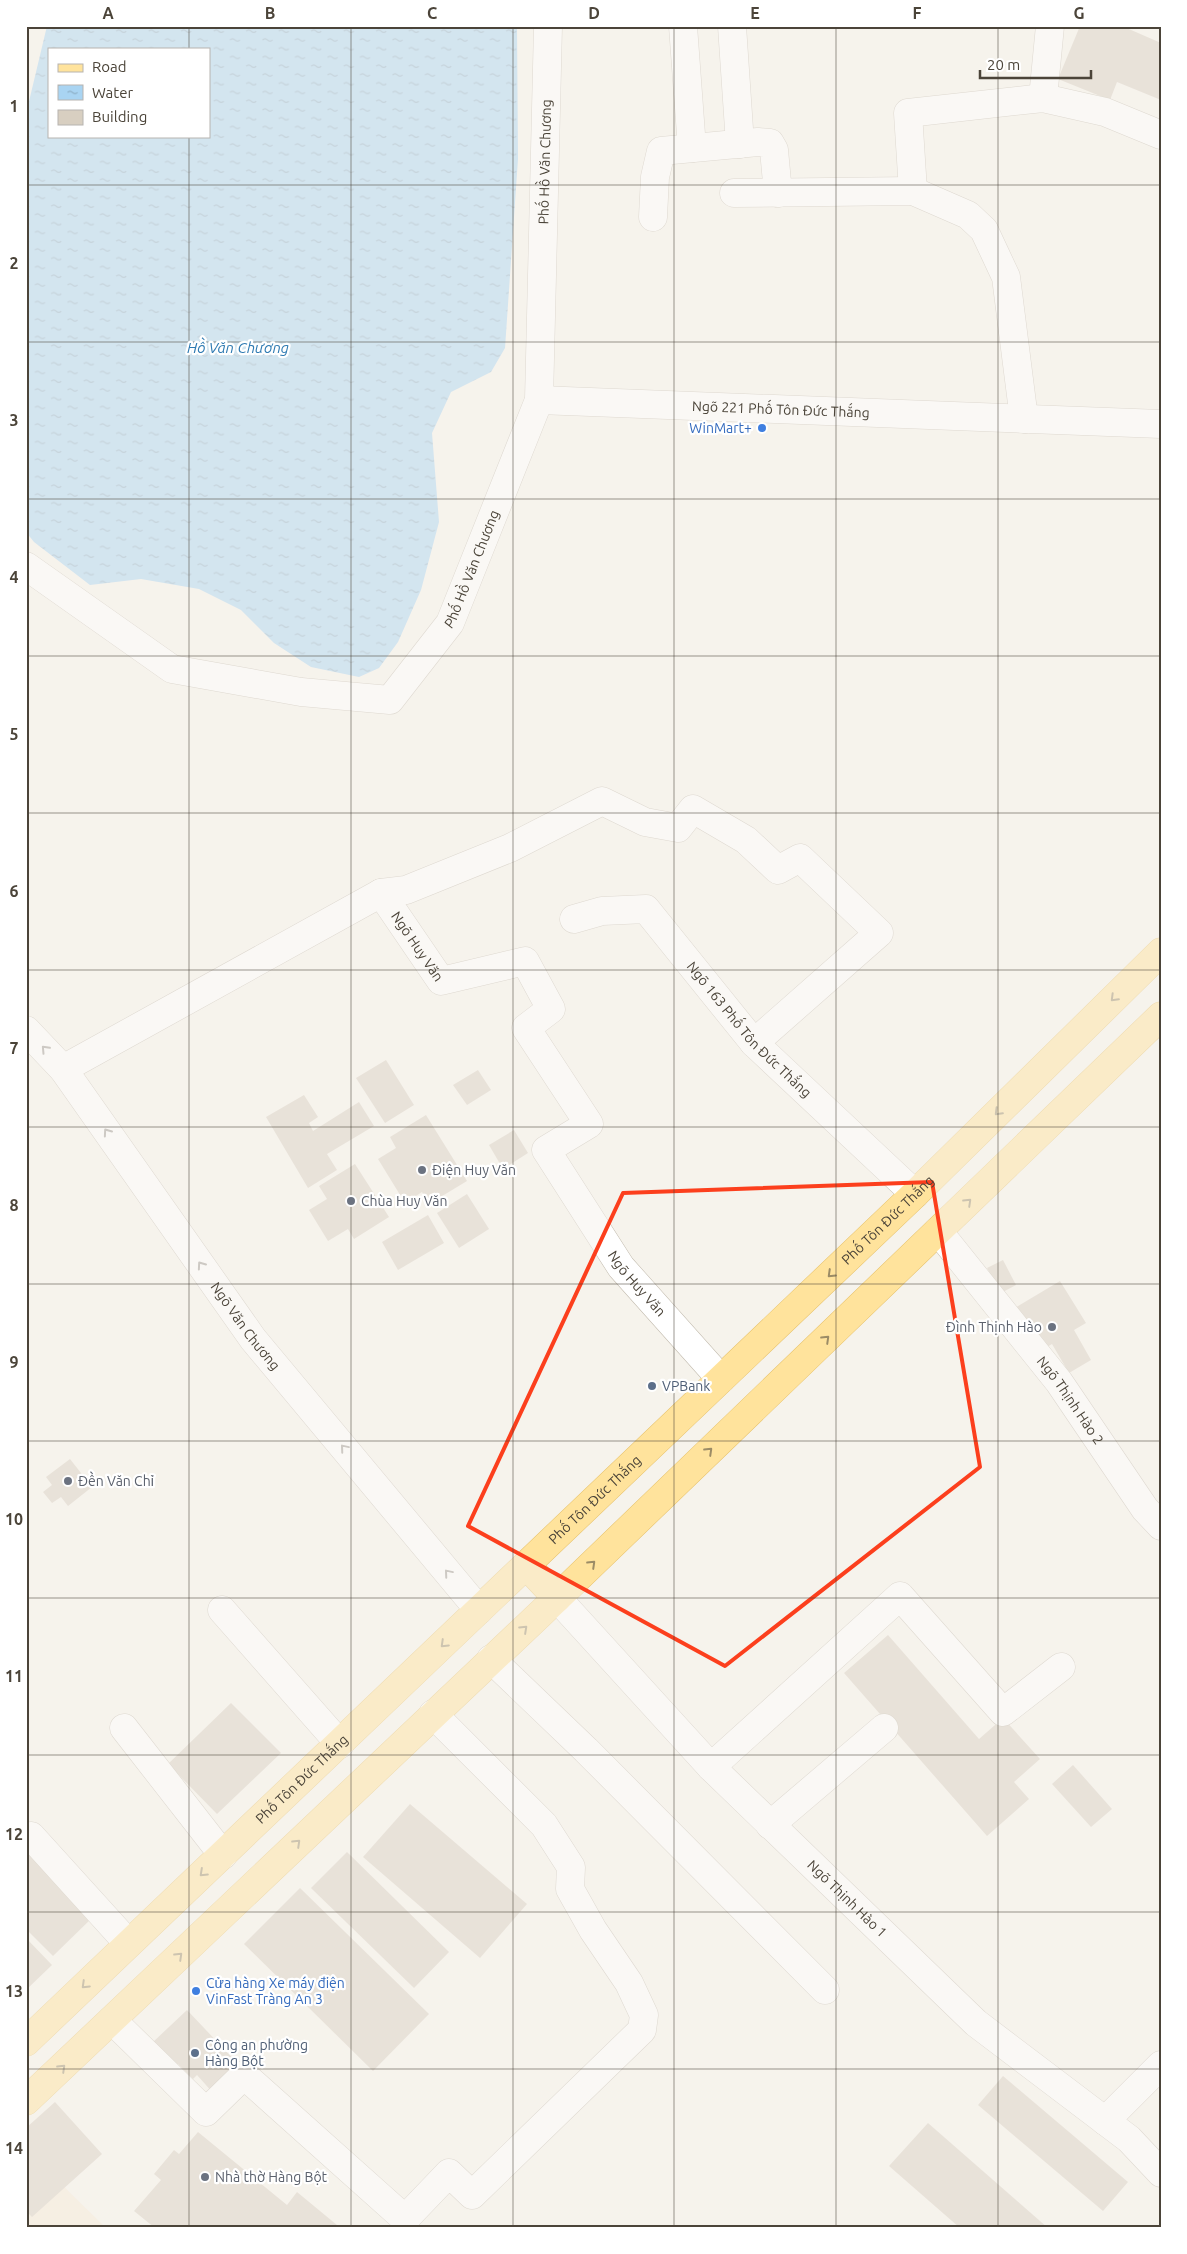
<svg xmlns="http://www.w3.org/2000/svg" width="1187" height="2254" font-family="Ubuntu,sans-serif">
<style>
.commercial{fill:#f7ead8}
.water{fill:url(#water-ripples);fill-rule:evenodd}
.building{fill:#d8cfc1}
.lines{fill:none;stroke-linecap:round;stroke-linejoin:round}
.minor-casing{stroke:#c2bbae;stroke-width:29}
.major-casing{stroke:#e6c16a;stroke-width:29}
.minor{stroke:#fff;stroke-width:28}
.major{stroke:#ffe39c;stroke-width:28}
.oneway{stroke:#9c8c66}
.oneway2{stroke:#9c9892}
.marked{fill:none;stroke:#fc3f1d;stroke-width:4;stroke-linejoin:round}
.grid{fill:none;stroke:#4b4439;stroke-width:1;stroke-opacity:0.55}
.shop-dot{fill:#3f7fe0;stroke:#fff;stroke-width:2}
.worship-dot{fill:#6b7280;stroke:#fff;stroke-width:2}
.service-dot{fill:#5c6f8a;stroke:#fff;stroke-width:2}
.labels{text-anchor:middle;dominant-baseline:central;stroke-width:4.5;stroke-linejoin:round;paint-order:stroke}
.street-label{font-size:14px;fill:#4b4439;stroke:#fff}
.shop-label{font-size:14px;fill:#366cbe;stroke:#fff;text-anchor:end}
.worship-label{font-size:14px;fill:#5b616d;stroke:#fff;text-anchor:start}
.service-label{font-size:14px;fill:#4e5e75;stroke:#fff;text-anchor:start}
.water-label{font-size:15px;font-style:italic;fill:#2e7ab2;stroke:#fff}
.neatline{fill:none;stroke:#4b4439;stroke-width:2}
.grid-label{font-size:16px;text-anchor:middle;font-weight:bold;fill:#4b4439}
</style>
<defs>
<pattern id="water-ripples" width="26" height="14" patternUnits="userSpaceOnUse" patternTransform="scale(1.25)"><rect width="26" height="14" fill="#a9d4f2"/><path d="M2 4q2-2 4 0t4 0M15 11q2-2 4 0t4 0" fill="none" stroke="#8caec5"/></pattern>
</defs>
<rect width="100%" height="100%" fill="#f6f3ec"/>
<polygon class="commercial" points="49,2172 106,2228 26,2228 26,2195"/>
<path class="water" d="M47,26H517L518,159L505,348L491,372L451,392L432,433L439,522L421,590L398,642L379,668L359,677L311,667L274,643L241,610L199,589L141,579L90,585L34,542L26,532V114ZM49,49H209V136H49Z"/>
<g class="building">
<polygon points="1080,26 1122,26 1161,43 1161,100 1117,82 1110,100 1058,79"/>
<polygon points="386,1060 414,1105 385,1123 356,1078"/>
<polygon points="478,1070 491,1090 467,1105 453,1085"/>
<polygon points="304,1095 318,1117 309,1123 313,1131 359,1102 374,1126 327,1154 337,1170 308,1188 266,1117"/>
<polygon points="426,1115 467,1181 429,1204 422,1192 405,1203 378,1159 396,1148 390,1137"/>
<polygon points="514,1130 528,1153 503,1169 489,1145"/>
<polygon points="355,1164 389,1217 354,1239 348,1229 328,1241 309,1210 327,1199 319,1186"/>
<polygon points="467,1194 489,1229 459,1248 437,1213"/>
<polygon points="428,1215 444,1243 398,1270 382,1242"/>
<polygon points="1003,1260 1016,1285 1001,1293 987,1268"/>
<polygon points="1060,1281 1086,1323 1074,1330 1091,1360 1069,1373 1052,1344 1039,1352 1013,1309"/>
<polygon points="70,1459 92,1487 68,1506 61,1497 52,1503 43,1492 52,1485 46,1477"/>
<polygon points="888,1635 979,1739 1003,1718 1040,1759 1014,1782 1029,1799 987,1836 844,1673"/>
<polygon points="231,1703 281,1753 217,1814 168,1764"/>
<polygon points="1073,1765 1112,1809 1091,1827 1052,1784"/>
<polygon points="410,1804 527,1904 480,1958 363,1857"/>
<polygon points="26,1846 94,1916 53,1956 26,1929"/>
<polygon points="347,1852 449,1952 414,1988 311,1888"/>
<polygon points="300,1888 429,2014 373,2071 244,1944"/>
<polygon points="26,1938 52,1965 26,1990"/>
<polygon points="187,2010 242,2068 214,2094 197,2075 193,2079 178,2064 174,2067 152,2043"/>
<polygon points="1003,2076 1128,2182 1103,2211 978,2105"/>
<polygon points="55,2102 102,2154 32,2217 26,2211 26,2128"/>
<polygon points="928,2123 1048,2228 960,2228 889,2166"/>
<polygon points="198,2132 287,2205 297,2192 337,2225 337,2228 155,2228 134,2211 161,2180 154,2174 174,2150 179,2154"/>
</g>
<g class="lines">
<defs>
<g id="minor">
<polyline points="683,26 692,148"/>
<polyline points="732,26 740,144"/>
<polyline points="1043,98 1050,26"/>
<polyline points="913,191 908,113 1043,98 1105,112 1161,135"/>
<polyline points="734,193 913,191 968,215 984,230 1006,277 1024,419"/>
<polyline points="653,217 655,177 661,151 758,142 770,143 774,150 778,193"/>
<path id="s1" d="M539,400L1161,424"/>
<path id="s2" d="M26,566L172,669L301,692L390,700L450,623L539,400L548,26"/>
<polyline points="381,893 406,890 510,848 602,801 645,822 678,828 693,809 746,840 778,870 800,858 879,933 754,1043"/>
<path id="s3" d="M574,919L602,911L646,909L754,1043L915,1194"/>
<path id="s4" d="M26,1030L63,1069L253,1339L479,1610"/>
<path id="s5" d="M63,1069L381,893L441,981L525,961L551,1009L526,1028L589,1124L546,1150L621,1267L721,1379"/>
<path id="s6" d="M938,1231L1059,1382L1145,1509L1161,1526"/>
<path id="s7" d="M557,1598L711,1767L976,2023L1129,2139L1161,2173"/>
<polyline points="222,1610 340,1744"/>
<polyline points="491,1659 586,1750 825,1990"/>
<polyline points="124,1728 223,1855"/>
<polyline points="711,1767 900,1596 1003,1712 1061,1667"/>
<polyline points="770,1825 884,1728"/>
<polyline points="31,1836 128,1943"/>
<polyline points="112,2020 206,2112 244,2075 405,2219 449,2173 472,2195 642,2030 644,2015 629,1983 593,1930 570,1889 571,1867 544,1825 433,1714"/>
<polyline points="1105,2121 1161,2065"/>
</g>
<g id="major">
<polyline points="527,1566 557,1598"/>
<path id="s8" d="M26,2042L915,1194L1161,952"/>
<polyline points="26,2101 557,1598 1161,1016"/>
</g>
</defs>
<use href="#minor" class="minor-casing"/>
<use href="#major" class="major-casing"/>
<use href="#minor" class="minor"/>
<use href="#major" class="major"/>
</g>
<defs><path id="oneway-chevron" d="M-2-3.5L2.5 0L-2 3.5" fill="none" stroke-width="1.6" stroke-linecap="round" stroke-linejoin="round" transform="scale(1.25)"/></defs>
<g class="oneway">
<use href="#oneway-chevron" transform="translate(1114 998) rotate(135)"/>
<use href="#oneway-chevron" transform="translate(998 1112) rotate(135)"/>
<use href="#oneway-chevron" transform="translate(968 1202) rotate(-44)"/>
<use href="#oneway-chevron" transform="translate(831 1274) rotate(136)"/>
<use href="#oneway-chevron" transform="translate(826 1339) rotate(-44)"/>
<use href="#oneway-chevron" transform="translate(709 1451) rotate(-44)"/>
<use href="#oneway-chevron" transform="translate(592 1564) rotate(-44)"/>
<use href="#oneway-chevron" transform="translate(524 1629) rotate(-43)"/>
<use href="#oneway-chevron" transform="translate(444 1644) rotate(136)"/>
<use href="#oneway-chevron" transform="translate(297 1843) rotate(-44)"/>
<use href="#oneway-chevron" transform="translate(203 1873) rotate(137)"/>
<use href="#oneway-chevron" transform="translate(179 1956) rotate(-44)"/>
<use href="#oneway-chevron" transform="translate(85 1985) rotate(136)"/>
<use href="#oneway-chevron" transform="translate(62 2068) rotate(-44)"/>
</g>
<g class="oneway2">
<use href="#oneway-chevron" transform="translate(45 1049) rotate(-133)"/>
<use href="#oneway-chevron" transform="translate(107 1132) rotate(-125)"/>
<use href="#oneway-chevron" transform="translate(201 1265) rotate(-125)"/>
<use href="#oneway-chevron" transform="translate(344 1448) rotate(-130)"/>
<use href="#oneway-chevron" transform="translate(448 1573) rotate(-130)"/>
</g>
<path d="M0 0H1187V2254H0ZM932,1182L980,1467L725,1666L468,1526L623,1193Z" fill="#f6f3ec" fill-opacity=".55" fill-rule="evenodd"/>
<path class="marked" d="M932,1182L980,1467L725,1666L468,1526L623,1193Z"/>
<path class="grid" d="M189,26V49M351,26V2228M513,26V2228M674,26V2228M836,26V2228M998,26V2228M189,136V2228M26,185H1161M26,342H1161M26,499H1161M26,656H1161M26,813H1161M26,970H1161M26,1127H1161M26,1284H1161M26,1441H1161M26,1598H1161M26,1755H1161M26,1912H1161M26,2069H1161"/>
<g class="shop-dot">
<circle cx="762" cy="428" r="5"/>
<circle cx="196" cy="1991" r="5"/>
</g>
<g class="worship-dot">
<circle cx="422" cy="1170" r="5"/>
<circle cx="351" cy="1201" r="5"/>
<circle cx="1052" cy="1327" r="5"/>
<circle cx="68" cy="1481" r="5"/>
<circle cx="205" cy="2177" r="5"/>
</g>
<g class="service-dot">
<circle cx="652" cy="1386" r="5"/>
<circle cx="195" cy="2053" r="5"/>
</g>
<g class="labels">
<g class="street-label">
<text stroke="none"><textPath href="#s2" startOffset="975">Phố Hồ Văn Chương</textPath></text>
<text stroke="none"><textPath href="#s1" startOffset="242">Ngõ 221 Phố Tôn Đức Thắng</textPath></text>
<text stroke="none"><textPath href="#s2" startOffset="555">Phố Hồ Văn Chương</textPath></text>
<text stroke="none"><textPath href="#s5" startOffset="428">Ngõ Huy Văn</textPath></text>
<text stroke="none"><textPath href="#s3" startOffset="232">Ngõ 163 Phố Tôn Đức Thắng</textPath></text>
<text stroke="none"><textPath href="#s8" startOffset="1191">Phố Tôn Đức Thắng</textPath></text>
<text stroke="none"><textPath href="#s5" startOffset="969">Ngõ Huy Văn</textPath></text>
<text stroke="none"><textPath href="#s4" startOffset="369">Ngõ Văn Chương</textPath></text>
<text stroke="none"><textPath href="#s6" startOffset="215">Ngõ Thịnh Hào 2</textPath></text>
<text stroke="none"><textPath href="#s8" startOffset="786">Phố Tôn Đức Thắng</textPath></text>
<text stroke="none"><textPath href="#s8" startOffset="381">Phố Tôn Đức Thắng</textPath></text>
<text stroke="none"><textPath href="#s7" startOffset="418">Ngõ Thịnh Hào 1</textPath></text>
</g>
<g class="shop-label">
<text x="752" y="428">WinMart+</text>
<text x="206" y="1983" text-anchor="start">Cửa hàng Xe máy điện<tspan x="206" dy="16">VinFast Tràng An 3</tspan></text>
</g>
<g class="worship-label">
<text x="432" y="1170">Điện Huy Văn</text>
<text x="361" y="1201">Chùa Huy Văn</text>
<text x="1042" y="1327" text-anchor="end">Đình Thịnh Hào</text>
<text x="78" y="1481">Đền Văn Chỉ</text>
<text x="215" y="2177">Nhà thờ Hàng Bột</text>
</g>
<g class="service-label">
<text x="662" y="1386">VPBank</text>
<text x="205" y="2045">Công an phường<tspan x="205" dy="16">Hàng Bột</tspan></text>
</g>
<g class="water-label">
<text x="238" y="347">Hồ Văn Chương</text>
</g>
</g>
<rect width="1187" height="2254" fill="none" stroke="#ffffff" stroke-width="55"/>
<rect x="48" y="48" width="162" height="90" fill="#ffffff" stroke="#b7b4b0"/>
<rect x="58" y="64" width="25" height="8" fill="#ffe39c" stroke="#b7b4b0"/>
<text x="92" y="72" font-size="15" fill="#4b4439">Road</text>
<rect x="58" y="85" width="25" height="15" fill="url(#water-ripples)" stroke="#b7b4b0"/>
<text x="92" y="98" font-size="15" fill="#4b4439">Water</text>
<rect x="58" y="110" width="25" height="15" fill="#d8cfc1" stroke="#b7b4b0"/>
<text x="92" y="122" font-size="15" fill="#4b4439">Building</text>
<path d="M980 70v8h111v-8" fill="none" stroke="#4b4439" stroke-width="2.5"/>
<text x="987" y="70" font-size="15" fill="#4b4439" stroke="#ffffff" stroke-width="4" paint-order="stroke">20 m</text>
<rect x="28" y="28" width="1132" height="2198" class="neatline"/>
<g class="grid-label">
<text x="108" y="19">A</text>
<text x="270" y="19">B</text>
<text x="432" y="19">C</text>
<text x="594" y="19">D</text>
<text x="755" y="19">E</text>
<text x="917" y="19">F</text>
<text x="1079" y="19">G</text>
<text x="14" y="112">1</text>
<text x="14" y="269">2</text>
<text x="14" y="426">3</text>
<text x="14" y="583">4</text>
<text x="14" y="740">5</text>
<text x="14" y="897">6</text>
<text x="14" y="1054">7</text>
<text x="14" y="1211">8</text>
<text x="14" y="1368">9</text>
<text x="14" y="1525">10</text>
<text x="14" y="1682">11</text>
<text x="14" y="1840">12</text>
<text x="14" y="1997">13</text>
<text x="14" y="2154">14</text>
</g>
</svg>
